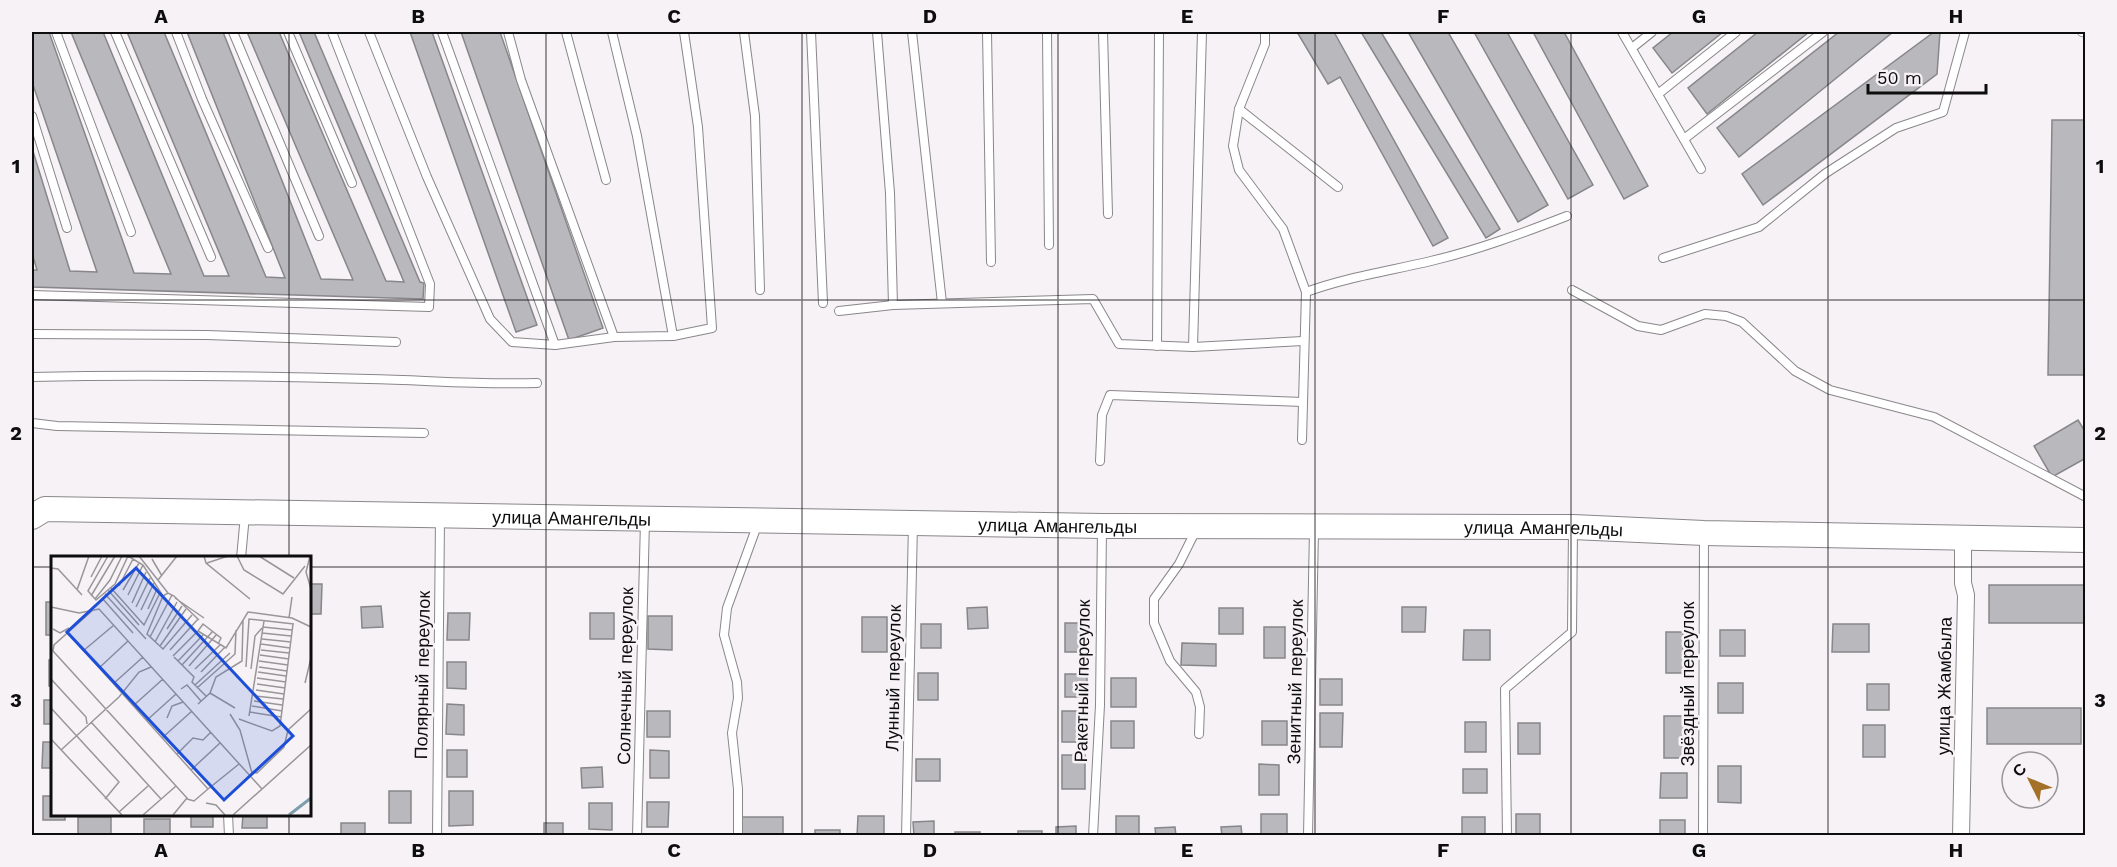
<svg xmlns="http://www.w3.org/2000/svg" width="2117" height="867" font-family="'Work Sans',sans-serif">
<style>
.building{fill:#b9b8bc;stroke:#878689;stroke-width:1.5}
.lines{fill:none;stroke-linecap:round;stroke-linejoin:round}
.lane-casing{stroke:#8a878a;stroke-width:10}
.street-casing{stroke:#8a878a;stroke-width:18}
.secondary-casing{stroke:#8a878a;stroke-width:26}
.lane{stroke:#fff;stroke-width:8}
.street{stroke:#fff;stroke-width:16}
.secondary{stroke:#fff;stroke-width:24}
.grid{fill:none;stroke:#0e0d0e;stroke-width:1.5;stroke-opacity:0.55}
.labels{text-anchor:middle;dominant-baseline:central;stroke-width:5;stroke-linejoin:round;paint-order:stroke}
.street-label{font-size:18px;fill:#0e0d0e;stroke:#f6f2f6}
.inset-river{fill:none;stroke:#7e9ead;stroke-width:3}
.inset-road{fill:none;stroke:#999699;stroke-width:1.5}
.view{fill:#1d4ed8;fill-opacity:0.15;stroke:#1d4ed8;stroke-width:3}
.inset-edge{fill:none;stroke:#0e0d0e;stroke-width:3}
.neatline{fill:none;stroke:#0e0d0e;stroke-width:2}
.grid-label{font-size:20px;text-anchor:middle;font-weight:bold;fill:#0e0d0e}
</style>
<rect width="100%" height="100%" fill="#f6f2f6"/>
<g class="building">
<polygon points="32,32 49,32 134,273 171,274 71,32 103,32 204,276 229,276 127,32 164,32 266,277 285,278 187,32 223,32 321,279 353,280 247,32 279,32 386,281 404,282 299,32 314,32 420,282 424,283 423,299 32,287 32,270 37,270 32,253 32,148 70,271 97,272 32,82"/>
<polygon points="410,32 432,32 537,325 516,332"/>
<polygon points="461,32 500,32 603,328 569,340"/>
<polygon points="1297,32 1334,32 1448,238 1433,246 1340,77 1328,84"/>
<polygon points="1361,32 1381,32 1500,229 1486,238"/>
<polygon points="1408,32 1448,32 1548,205 1518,222"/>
<polygon points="1474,32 1507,32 1593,185 1568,199"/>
<polygon points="1533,32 1564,32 1648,186 1624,199"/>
<polygon points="1673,32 1723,32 1672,73 1653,48"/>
<polygon points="1758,32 1809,32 1707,114 1688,88"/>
<polygon points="1839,32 1893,32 1739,157 1717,128"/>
<polygon points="1934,32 1940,32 1937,74 1763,205 1742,174"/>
<polygon points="2052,120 2086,120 2086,375 2048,375"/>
<polygon points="2078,420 2086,433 2086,458 2052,477 2034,446"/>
<polygon points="309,584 322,584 321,614 309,614"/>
<rect x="1989" y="585" width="96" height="38"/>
<rect x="46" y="602" width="6" height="33"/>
<polygon points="381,606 383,627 362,628 361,607"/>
<polygon points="987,607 988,628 968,629 967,608"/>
<polygon points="1402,607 1426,607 1425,632 1402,632"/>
<rect x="1219" y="608" width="24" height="26"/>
<polygon points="448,613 470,613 469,640 447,640"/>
<rect x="590" y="613" width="24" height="26"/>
<polygon points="648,616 672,616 672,650 648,649"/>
<rect x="862" y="617" width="25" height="35"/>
<rect x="1065" y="623" width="23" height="29"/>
<rect x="921" y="624" width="20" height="24"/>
<polygon points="1833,624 1869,624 1869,652 1832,652"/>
<rect x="1264" y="627" width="21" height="31"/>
<polygon points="1464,630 1490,630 1490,660 1463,660"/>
<rect x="1720" y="630" width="25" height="26"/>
<rect x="1666" y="632" width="17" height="41"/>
<polygon points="1182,643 1216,644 1216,666 1181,665"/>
<rect x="49" y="660" width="3" height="26"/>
<polygon points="447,662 466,662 466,689 447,688"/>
<rect x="918" y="673" width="20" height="27"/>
<rect x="1065" y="674" width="22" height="23"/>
<rect x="1111" y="678" width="25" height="29"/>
<rect x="1320" y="679" width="22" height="26"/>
<rect x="1718" y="683" width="25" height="30"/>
<rect x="1867" y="684" width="22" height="26"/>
<rect x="44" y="700" width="8" height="24"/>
<polygon points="447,704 464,705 464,735 446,734"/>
<rect x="1987" y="708" width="94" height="36"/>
<rect x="647" y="711" width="23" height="26"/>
<rect x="1062" y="711" width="26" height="31"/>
<polygon points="1320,713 1343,713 1342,747 1320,747"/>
<rect x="1664" y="716" width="23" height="42"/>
<rect x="1111" y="721" width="23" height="27"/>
<rect x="1262" y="721" width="25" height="24"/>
<rect x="1465" y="722" width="21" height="30"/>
<rect x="1518" y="723" width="22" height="31"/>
<rect x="1863" y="725" width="22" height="32"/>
<polygon points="43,742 52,742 52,768 42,768"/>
<rect x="447" y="750" width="20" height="27"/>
<polygon points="650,750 669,751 669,778 650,778"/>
<rect x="1062" y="755" width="23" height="34"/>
<rect x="916" y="759" width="24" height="22"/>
<polygon points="1259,764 1279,765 1279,795 1259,795"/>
<polygon points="1718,766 1741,766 1741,803 1718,802"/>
<polygon points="602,767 603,787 582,788 581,768"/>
<rect x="1463" y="769" width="24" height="24"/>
<polygon points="1661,773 1687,773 1687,798 1660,798"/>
<rect x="389" y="791" width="22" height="32"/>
<polygon points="449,791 473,791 473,825 449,826"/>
<polygon points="43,796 52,796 52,814 65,814 65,820 43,820"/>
<polygon points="647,802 669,802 668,827 647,827"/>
<polygon points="589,803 612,803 612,830 589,829"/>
<rect x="191" y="814" width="22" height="13"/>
<polygon points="243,814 267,814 267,828 242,828"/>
<rect x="1261" y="814" width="26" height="22"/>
<rect x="1516" y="814" width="24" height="22"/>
<polygon points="858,816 884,816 884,836 857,836"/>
<rect x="1116" y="816" width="23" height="20"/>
<rect x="78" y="817" width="33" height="19"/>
<rect x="742" y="817" width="41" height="19"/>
<rect x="1462" y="817" width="23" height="19"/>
<rect x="144" y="819" width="26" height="17"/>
<rect x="1660" y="820" width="25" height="16"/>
<polygon points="934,821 934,836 914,836 913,822"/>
<rect x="341" y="823" width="24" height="13"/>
<rect x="544" y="823" width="19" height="13"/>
<polygon points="1076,826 1076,836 1056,836 1056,827"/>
<polygon points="1241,826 1242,836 1222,836 1221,827"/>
<polygon points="1175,827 1176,836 1156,836 1155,828"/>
<rect x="815" y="830" width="25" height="6"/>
<rect x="1018" y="831" width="24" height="5"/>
<rect x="955" y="832" width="25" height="4"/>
</g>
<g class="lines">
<defs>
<g id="lane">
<polyline points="56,32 131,232"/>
<polyline points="115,32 211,257"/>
<polyline points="176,32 202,99 268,248"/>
<polyline points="233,32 319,236"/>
<polyline points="288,32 352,183"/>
<polyline points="369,32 427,177 490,319 512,342 555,345 614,337 673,336 712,328 698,127 684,32"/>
<polyline points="442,32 555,345"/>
<polyline points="508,32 521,80 614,337"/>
<polyline points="566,32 606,180"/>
<polyline points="612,32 637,136 673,336"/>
<polyline points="744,32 755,116 760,290"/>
<polyline points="811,32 823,303"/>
<polyline points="877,32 890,193 893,305"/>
<polyline points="912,32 942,303"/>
<polyline points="987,32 991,262"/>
<polyline points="1047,32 1049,245"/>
<polyline points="1103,32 1108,214"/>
<polyline points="1265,32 1265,44 1239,109 1233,146 1239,170 1283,229 1306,292 1302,440"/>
<polyline points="1622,32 1701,169"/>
<polyline points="2082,32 2086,33"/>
<polyline points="1632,48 1652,32"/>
<polyline points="1658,94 1736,32"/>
<polyline points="1239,109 1338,187"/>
<polyline points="32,116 67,228"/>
<polyline points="1684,139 1823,32"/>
<polyline points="1663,258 1759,227 1826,173 1896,128 1943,112 1965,32"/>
<polyline points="1572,290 1638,326 1661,330 1705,314 1726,316 1742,322 1795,371 1830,390 1934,417 2086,497"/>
<path d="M1306,292C1347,277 1389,271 1431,261C1478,250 1523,233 1567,216"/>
<polyline points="32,295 429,307 430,284 332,32"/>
<polyline points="839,311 893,305 1093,299 1119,344 1193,347 1303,341"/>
<polyline points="32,334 207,335 396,342"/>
<polyline points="1157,346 1159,32"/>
<polyline points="1193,347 1202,32"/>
<path d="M32,377C144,374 256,376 369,379C425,380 481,385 537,383"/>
<polyline points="32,423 57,426 424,433"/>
<polyline points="1100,461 1102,415 1110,395 1303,402"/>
<polyline points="1196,530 1179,564 1154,599 1154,623 1170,661 1196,692 1200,707 1199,734"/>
<polyline points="241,558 245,515"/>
<polyline points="228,814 229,836"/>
<polyline points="437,836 440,518"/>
<polyline points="637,836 645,521"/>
<polyline points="738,836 738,789 732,733 738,698 737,682 724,635 727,608 758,523"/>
<polyline points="906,836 913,524"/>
<polyline points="1093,836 1100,705 1102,527"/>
<polyline points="1308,836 1314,529"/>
<polyline points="1507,836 1505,689 1572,632 1573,528"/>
<polyline points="1703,836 1704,536"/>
</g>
<polyline id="street" points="1961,836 1966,595 1963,583 1963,538"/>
<g id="secondary">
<path id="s1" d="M32,517L45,509L1102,526L1573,527L1704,533L2086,540"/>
</g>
</defs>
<use href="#lane" class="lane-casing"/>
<use href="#street" class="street-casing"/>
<use href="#secondary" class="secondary-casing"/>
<use href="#lane" class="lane"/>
<use href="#street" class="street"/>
<use href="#secondary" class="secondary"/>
</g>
<path class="grid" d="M289,32V558M546,32V836M802,32V836M1058,32V836M1315,32V836M1571,32V836M1828,32V836M32,300H2086M32,567H52M309,567H2086M289,814V836"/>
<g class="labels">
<g class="street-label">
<text stroke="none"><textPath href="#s1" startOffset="542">улица Амангельды</textPath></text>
<text stroke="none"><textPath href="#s1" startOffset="1028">улица Амангельды</textPath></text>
<text stroke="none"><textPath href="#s1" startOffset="1514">улица Амангельды</textPath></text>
<text transform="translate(422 675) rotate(-89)">Полярный переулок</text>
<text transform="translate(625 676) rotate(-89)">Солнечный переулок</text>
<text transform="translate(893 678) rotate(-89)">Лунный переулок</text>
<text transform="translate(1082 681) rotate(-89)">Ракетный переулок</text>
<text transform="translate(1295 682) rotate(-89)">Зенитный переулок</text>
<text transform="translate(1687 684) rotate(-90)">Звёздный переулок</text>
<text transform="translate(1944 686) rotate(-89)">улица Жамбыла</text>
</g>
</g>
<g transform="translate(51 556)">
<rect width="260" height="260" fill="#f6f2f6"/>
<path class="inset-river" d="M238,259L260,242"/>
<path class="inset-road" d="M57,0L37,35L45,44L64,28L77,0M77,0L92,9L112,40L117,37L123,40L148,64M88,0L117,37M153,0L155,7L199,43M186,0L193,14L232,38L254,10M208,0L243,22M259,0L255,16L260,33M101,3L111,20M156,7L177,0M0,12L7,13L31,39M40,21L51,0M107,24L126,0M68,30L82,3M60,32L93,69L109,37M26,34L38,0M57,34L88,69M72,34L88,7M54,38L95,83M77,39L92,9M40,40L64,0M112,40L96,78L112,93L141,59M51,42L82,77M124,42L153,62M44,43L59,24L71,0M81,47L95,16M0,51L28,57L48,53L211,233M85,51L99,22M97,53L106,33M42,54L3,89L2,95L136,242L122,259M90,54L103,27M238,62L241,41M212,71L241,74M2,73L9,77L18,72M116,73L131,50M147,75L152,68L170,82L167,88M17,77L157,233L188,208M211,77L240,80M99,81L121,39M211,83L240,86M104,86L126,46M210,88L239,92M109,90L135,53M119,94L147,63M210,94L238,97M32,95L63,69M209,99L238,103M122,100L147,75L175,92L197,56L241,62L260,71M123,101L143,121L141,126L155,140M127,105L152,79M208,105L237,109M131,109L162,75M138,110L166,78M195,111L198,63L243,68M208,111L236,115M48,112L77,85M144,113L169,89M200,113L204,80L211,72M150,116L174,91M207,116L235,120M206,122L235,126M0,123L35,161L36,168M254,127L260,102M62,128L92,101M206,128L234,132M144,129L179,97M146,132L184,98L185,74M130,133L136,129L150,145M205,134L233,138M159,137L184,152M204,140L232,143M203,145L231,149M147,148L159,137L165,121L191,105L192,64M82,150L112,123M201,150L231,155M0,152L68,226L54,243M199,156L230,161M179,158L189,174L201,217M198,160L213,65M116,162L121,150L132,146M188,163L221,175L229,170L242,68M95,165L125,138M40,166L110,243M111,182L141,155M0,183L71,259M10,194L68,141L88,116L100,111M126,198L142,182L152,184L160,176M140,214L169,187M201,216L206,217L233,191L237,174L260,153M136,243L143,245L157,233M155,247L165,249L174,259M68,256L97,230M92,259L125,230M182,259L260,189"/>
<path class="view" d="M85,12L242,180L173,244L16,76Z"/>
<rect width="260" height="260" class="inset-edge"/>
</g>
<rect width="2117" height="867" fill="none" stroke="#f6f2f6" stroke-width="66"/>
<g transform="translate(2030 780) rotate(313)"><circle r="28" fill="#f6f2f6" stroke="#999699" stroke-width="1.5"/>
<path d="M0-4.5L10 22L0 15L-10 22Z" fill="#a37127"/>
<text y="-9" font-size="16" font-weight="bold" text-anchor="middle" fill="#0e0d0e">С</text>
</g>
<path d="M1868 84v9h118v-9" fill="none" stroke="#0e0d0e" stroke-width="3"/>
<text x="1877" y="84" font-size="18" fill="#0e0d0e" stroke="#f6f2f6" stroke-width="4.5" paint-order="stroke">50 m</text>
<rect x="33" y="33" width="2051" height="801" class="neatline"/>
<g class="grid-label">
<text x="161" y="23">A</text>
<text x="418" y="23">B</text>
<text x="674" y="23">C</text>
<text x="930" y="23">D</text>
<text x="1187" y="23">E</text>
<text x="1443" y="23">F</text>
<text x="1699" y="23">G</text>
<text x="1956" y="23">H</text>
<text x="16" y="173">1</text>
<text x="2100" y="173">1</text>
<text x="16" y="440">2</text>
<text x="2100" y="440">2</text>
<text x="16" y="707">3</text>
<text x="2100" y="707">3</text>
<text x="161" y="857">A</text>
<text x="418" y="857">B</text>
<text x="674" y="857">C</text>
<text x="930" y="857">D</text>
<text x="1187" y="857">E</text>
<text x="1443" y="857">F</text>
<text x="1699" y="857">G</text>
<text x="1956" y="857">H</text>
</g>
</svg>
